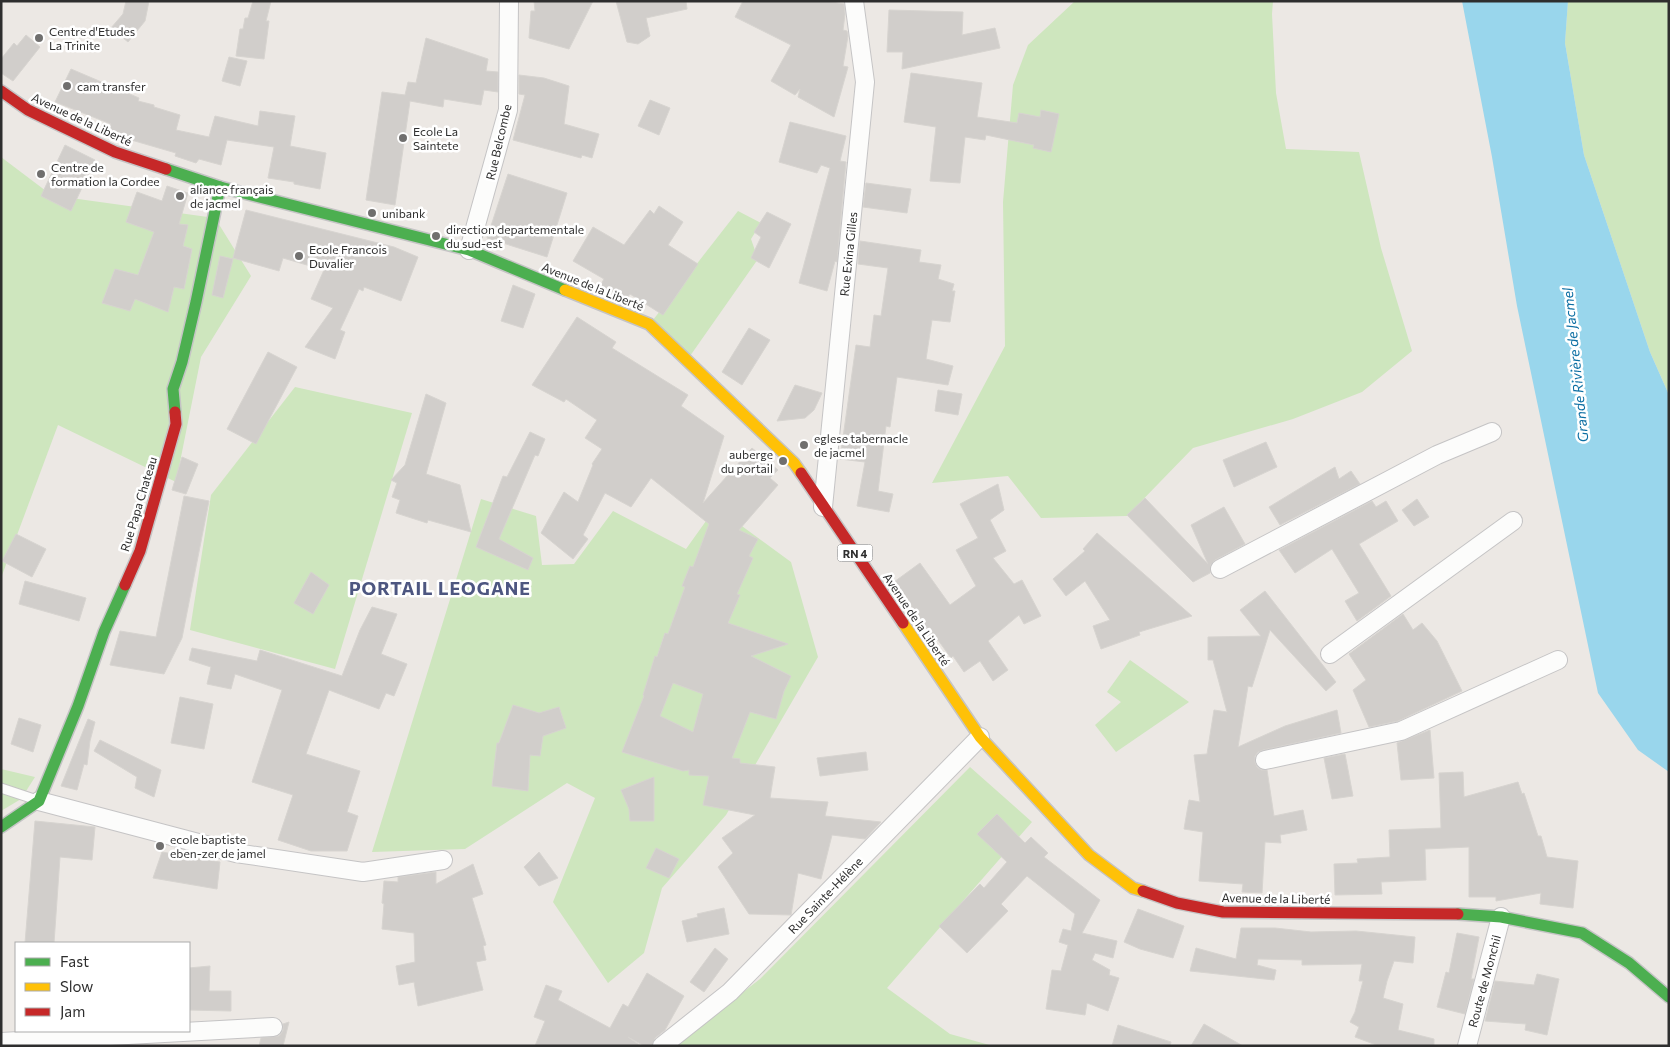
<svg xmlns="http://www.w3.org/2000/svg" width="1670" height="1047" font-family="Commissioner,sans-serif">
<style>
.green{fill:#cee6be}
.water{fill:#99d6ec}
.building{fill:#d1cecb;stroke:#d7d4d0;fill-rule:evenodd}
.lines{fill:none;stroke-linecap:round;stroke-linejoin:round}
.lane-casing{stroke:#c5c4c5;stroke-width:11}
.street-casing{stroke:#c5c4c5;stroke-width:20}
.fast-casing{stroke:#c5c4c5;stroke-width:14}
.slow-casing{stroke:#c5c4c5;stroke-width:14}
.jam-casing{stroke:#c5c4c5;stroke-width:14}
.lane{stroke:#fcfcfb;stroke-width:9}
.street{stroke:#fcfcfb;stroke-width:18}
.fast{stroke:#4caf50;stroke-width:11}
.slow{stroke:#ffc107;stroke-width:11}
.jam{stroke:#c62828;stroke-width:11}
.poi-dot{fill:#706f6e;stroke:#fff;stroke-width:2}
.labels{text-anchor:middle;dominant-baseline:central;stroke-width:5;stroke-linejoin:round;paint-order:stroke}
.shield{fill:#fff;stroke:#6d6d6d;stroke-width:1}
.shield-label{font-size:11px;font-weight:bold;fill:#2e2e2e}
.poi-label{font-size:12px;fill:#2e2e2e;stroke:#fff;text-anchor:start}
.street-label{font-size:12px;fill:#2e2e2e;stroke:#fff}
.water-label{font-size:14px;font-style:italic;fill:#0d6fa3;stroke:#fff}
.district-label{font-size:18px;font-weight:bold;letter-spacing:1px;fill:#4d5680;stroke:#fff}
</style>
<rect width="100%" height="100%" fill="#ece8e4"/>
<g class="green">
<polygon points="1075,1 1273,1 1272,14 1276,93 1286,149 1359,152 1381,248 1412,351 1362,392 1293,419 1193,448 1127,516 1041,518 1008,476 932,483 1005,346 1003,202 1013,85 1028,45"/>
<polygon points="1568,1 1669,1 1669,395 1650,352 1584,155 1565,43"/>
<polygon points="1,157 46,191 71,198 215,218 251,276 201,357 176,482 58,425 1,578"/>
<polygon points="738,211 761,223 751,239 758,259 690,356 653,320"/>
<polygon points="295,387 412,413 335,669 190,630 211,495"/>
<polygon points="481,499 536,516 542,565 574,564 613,511 686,549 716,507 791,562 818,657 726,815 662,888 644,953 608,983 553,902 595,798 567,783 465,849 372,852"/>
<polygon points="1130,660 1189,702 1116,752 1095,725 1121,702 1107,692"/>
<polygon points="970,767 1032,822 887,988 950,1034 993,1046 674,1046 760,979"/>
<polygon points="1,769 35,777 21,799 1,811"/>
</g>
<polygon class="water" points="1462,1 1568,1 1565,43 1584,155 1650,352 1669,395 1669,772 1638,750 1598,693 1517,306 1492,157"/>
<g class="building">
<polygon points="126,1 149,1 145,21 128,42 111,28 123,14"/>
<polygon points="253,1 271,1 266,21 269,21 264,59 236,56 240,29 243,29 245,18 248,18"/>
<polygon points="534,1 593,1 569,49 529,38 531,11 535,11"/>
<polygon points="616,1 686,1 687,9 646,18 650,36 638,44 627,42"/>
<polygon points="743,1 825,1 844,4 845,14 843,30 847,31 848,36 843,66 848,67 834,117 798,97 800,89 795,95 771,81 791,45 735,17"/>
<polygon points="889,10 963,12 962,35 995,28 1000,48 902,69 903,52 887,52"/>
<polygon points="26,35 40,47 13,81 1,73 1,59 14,43 17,46"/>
<polygon points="426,38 488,59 486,71 498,72 498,92 484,90 481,105 444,99 443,107 410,101 395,205 366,200 382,92 405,95 408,82 416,83"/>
<polygon points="229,57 247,61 240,86 222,81"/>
<polygon points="71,69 139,98 138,101 154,105 154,107 180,115 176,130 209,137 215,116 258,126 260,111 295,116 290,146 326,153 320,189 294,184 294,182 268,178 274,147 227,140 221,165 199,159 196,163 175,156 176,153 121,137 108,131 111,124 55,102"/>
<polygon points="911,73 982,83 977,117 1017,123 1019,113 1040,117 1041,110 1059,114 1051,152 1033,148 1034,145 986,135 985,140 965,137 960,183 930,181 936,127 904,122"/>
<polygon points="519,75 544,78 569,86 564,124 599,134 592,158 582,155 581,158 513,140 525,95 519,94"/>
<polygon points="650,100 670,108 659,135 638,126"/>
<polygon points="790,122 846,136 840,161 846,162 837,262 835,261 827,291 799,283 830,168 821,165 817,173 779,162"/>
<polygon points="65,145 95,160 71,211 41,196"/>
<polygon points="508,174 567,193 547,257 487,238"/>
<polygon points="866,183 911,189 907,213 863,207"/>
<polygon points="167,186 188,193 179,224 188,225 183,246 192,249 184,289 174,287 168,312 135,299 130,311 102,303 115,269 138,275 154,232 126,222 137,192 162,201"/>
<polygon points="659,206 683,222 668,245 698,264 663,315 630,294 627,298 603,288 600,286 604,279 573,261 593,227 624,245 650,210 654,214"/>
<polygon points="246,210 394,247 418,257 401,301 364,287 363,291 359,289 340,330 345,332 335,359 305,347 333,308 311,299 324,270 283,258 279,271 233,258"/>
<polygon points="767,212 791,224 769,268 751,258 761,237 754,232"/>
<polygon points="860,241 921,250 919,262 941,265 938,279 954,284 952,291 955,291 950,322 932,320 926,359 953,366 948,385 897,377 890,427 886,426 878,491 893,494 889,512 857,506 865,462 840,459 856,345 870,347 874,315 881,316 888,268 858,264"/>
<polygon points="220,256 233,259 223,298 212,295"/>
<polygon points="513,285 535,294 523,328 501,321"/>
<path d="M577,317L616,342L612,348L688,395L681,406L724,436L703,503L752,448L778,470L770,478L778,485L739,530L758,539L749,556L753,558L737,594L740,595L728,623L788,644L751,656L791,676L784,691L776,719L750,712L732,758L740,759V763L775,767L770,798L828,802L825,816L881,822L865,839L832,835L821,879L798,873L791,915L749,914L718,867L733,853L722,838L755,815L703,805L709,776L689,775V770L683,771L622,752L644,696L643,695L655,656L657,657L665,633L668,634L685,587L682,586L690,566L693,567L709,524L651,478L631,507L605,493L583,535L588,539L573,559L541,533L564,492L578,502L593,465L592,464L602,449L585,438L597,420L566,399L564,402L532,385ZM673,683L703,694L693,732L660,716Z"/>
<polygon points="749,328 770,340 742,385 722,372"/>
<polygon points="268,352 297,367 256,444 227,429"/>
<polygon points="795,385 822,393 814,410 805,418 777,421"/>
<polygon points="938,390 962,394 958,415 935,411"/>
<polygon points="426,394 446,403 426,474 460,485 471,532 428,520 427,523 396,513 400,500 392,497 397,483 391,480 405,465"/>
<polygon points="530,432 545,439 538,456 535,455 499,539 533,558 528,570 476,547 503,476 507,477"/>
<polygon points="1266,442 1277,467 1234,487 1223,460"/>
<polygon points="182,457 198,464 186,494 172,490"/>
<polygon points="1335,467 1339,479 1351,471 1360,484 1280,525 1269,507"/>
<polygon points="998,484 1004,510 990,520 1006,551 993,558 1014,584 1022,580 1041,616 1024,624 1019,615 988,641 1008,670 993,681 980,661 964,672 953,656 951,658 938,640 935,642 923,625 924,624 894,582 920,563 950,605 976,586 956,550 978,538 960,504"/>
<polygon points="184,496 209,501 182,638 164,674 110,665 120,631 156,637"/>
<polygon points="1145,498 1208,564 1191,525 1224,507 1245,544 1215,560 1211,564 1210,573 1193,582 1127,515"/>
<polygon points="1417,499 1429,517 1414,526 1402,510"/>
<polygon points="1372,501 1376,507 1386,501 1398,521 1359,544 1391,596 1357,621 1345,601 1359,593 1332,549 1295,573 1279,550"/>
<polygon points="1097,533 1192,616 1139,632 1140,635 1101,649 1093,626 1110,620 1085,581 1066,596 1053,579 1085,551 1083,549"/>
<polygon points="16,534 46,549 32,577 2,561"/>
<polygon points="311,572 329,585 313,614 294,603"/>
<polygon points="25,581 86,598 79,621 19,604"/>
<polygon points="1265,591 1336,682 1326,691 1270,630 1252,687 1248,686 1238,747 1285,726 1337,710 1341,733 1263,750 1258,752 1255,756 1255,762 1257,767 1261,770 1267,770 1274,816 1303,810 1307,830 1280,835 1281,843 1265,842 1262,893 1242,892 1243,884 1199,881 1203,832 1184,829 1189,800 1200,802 1194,755 1207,754 1214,710 1227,712 1213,660 1208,660 1208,637 1261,636 1240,610"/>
<polygon points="372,607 397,614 381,654 407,664 394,696 386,693 379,709 329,690 306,754 360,771 347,812 358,816 347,851 311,851 278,840 293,795 252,782 282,690 235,674 231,689 207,684 211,667 189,660 192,648 257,661 260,650 342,676 360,630"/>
<polygon points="1403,614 1413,630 1422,623 1437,641 1462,691 1398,721 1369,727 1353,690 1366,680 1349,654"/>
<polygon points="180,697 213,704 204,749 171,743"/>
<polygon points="513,705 539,713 559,707 566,728 543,736 540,756 530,755 528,791 492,786 497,743 499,743"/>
<polygon points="19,718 41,725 33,752 11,744"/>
<polygon points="88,719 95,722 90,741 87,765 84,764 77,790 61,786"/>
<polygon points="1430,730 1434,778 1401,780 1397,743"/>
<polygon points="100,740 161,770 154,797 135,788 137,777 94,751"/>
<polygon points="866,752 868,770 820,776 817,758"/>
<polygon points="1345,754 1353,796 1332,799 1324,758"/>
<polygon points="1463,772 1464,797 1518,782 1522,794 1524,793 1538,836 1541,836 1547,857 1578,861 1573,908 1540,904 1541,893 1496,901 1496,897 1469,897 1469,847 1425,849 1426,880 1381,882 1382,894 1335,895 1334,864 1358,863 1357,859 1390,857 1389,830 1441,828 1439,773"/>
<polygon points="654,777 654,821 630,821 629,809 621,790"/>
<polygon points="997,814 1025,843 1031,837 1048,853 1044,857 1100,900 1082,933 1117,941 1113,958 1095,953 1092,960 1110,970 1109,975 1119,978 1108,1011 1087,1003 1085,1015 1046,1009 1052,970 1061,971 1068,945 1059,942 1063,929 1071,931 1075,914 1027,876 1001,904 1008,911 967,953 939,926 980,884 984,888 1007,862 977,834"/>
<polygon points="35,821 95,827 92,860 60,857 54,943 25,943"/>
<polygon points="656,848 679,859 669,878 646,868"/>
<polygon points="162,852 220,862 217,889 153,878"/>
<polygon points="539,852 558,878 539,886 524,867"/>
<polygon points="473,864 483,894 472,898 486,945 483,946 486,960 476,962 483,990 418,1006 414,982 399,985 396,966 415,962 414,933 382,929 384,904 382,903 384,881 398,882 398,877 436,872 436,884"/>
<polygon points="724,908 729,934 687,942 682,921 698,917 697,914"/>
<polygon points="1138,909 1184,926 1173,958 1140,949 1124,942"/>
<polygon points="1241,928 1275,928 1311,932 1356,931 1415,937 1413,963 1394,961 1387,981 1383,998 1403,1004 1398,1030 1434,1039 1434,1046 1379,1046 1355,1037 1359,1027 1350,1022 1355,1012 1363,981 1359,981 1362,964 1302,965 1302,960 1258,959 1257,965 1276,970 1274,980 1190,971 1196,948 1236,959"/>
<polygon points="1457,933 1479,937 1471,979 1474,979 1465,1014 1437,1007 1446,972 1449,973"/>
<polygon points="715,948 728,959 704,992 690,982"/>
<polygon points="210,966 209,991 231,991 231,1011 189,1010 189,968"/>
<polygon points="647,973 684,996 665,1030 655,1038 652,1046 644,1046 628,1037 641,1046 535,1046 545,1021 534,1017 546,985 562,991 558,1000 610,1028 623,1004 628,1007"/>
<polygon points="1537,974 1559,979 1547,1035 1525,1030 1526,1024 1485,1021 1495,981 1534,985"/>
<polygon points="289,1022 283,1046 259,1046 261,1038 279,1036 283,1031 283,1024"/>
<polygon points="1204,1024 1243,1046 1191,1046"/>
<polygon points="1118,1025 1171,1042 1170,1046 1112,1046"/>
</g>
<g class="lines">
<defs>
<polyline id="lane" points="1,788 34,799"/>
<g id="street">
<polyline points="469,250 508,110 509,1"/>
<polyline points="823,507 865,82 854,1"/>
<polyline points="1220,569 1437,455 1492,432"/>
<polyline points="1330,654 1513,521"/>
<polyline points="1265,760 1401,731 1558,660"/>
<polyline points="39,801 236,853 363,872 443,860"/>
<polyline points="1,1042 273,1027"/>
<polyline points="662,1046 730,992 980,737"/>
<polyline points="1467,1046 1501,917"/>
</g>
<g id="fast">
<polyline points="166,169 220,187 469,250 565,290"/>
<polyline points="175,412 173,389 182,362 196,302 220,187"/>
<polyline points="1,827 39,801 78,706 104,632 125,585"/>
<polyline points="1458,914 1501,917 1582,933 1629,963 1669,997"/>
</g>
<g id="slow">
<polyline points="565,290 649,324 794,463 801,473"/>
<polyline points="903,623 980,737 1089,855 1133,888 1143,891"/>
</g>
<g id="jam">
<polyline points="1,91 28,110 115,152 166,169"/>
<polyline points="801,473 903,623"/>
<polyline points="125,585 140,551 176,424 175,412"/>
<polyline points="1143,891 1177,903 1223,912 1458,914"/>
</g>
</defs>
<use href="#lane" class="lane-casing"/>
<use href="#street" class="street-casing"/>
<use href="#fast" class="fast-casing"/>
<use href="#slow" class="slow-casing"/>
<use href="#jam" class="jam-casing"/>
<use href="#lane" class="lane"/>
<use href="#street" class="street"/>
<use href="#fast" class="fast"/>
<use href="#slow" class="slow"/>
<use href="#jam" class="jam"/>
</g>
<g class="poi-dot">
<circle cx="39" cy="38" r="5"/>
<circle cx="67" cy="86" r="5"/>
<circle cx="403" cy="138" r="5"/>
<circle cx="41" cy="174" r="5"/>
<circle cx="180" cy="196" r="5"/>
<circle cx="372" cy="213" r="5"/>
<circle cx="436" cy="236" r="5"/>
<circle cx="299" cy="256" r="5"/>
<circle cx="804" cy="445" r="5"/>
<circle cx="783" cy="461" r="5"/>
<circle cx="160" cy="846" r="5"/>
</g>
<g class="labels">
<rect class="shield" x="837.5" y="544.5" width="35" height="17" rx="4"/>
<g class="shield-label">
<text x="855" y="553">RN 4</text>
</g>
<g class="poi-label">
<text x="49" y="31">Centre d'Etudes<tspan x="49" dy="14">La Trinite</tspan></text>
<text x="77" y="86">cam transfer</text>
<text x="413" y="131">Ecole La<tspan x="413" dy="14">Saintete</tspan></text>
<text x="51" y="167">Centre de<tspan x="51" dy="14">formation la Cordee</tspan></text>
<text x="190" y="189">aliance français<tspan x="190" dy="14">de jacmel</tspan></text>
<text x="382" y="213">unibank</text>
<text x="446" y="229">direction departementale<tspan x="446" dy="14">du sud-est</tspan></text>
<text x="309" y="249">Ecole Francois<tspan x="309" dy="14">Duvalier</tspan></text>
<text x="814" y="438">eglese tabernacle<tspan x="814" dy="14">de jacmel</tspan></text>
<text x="773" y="454" text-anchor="end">auberge<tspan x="773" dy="14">du portail</tspan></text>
<text x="170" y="839">ecole baptiste<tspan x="170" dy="14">eben-zer de jamel</tspan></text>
</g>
<g class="street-label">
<text transform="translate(82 119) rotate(25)">Avenue de la Liberté</text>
<text transform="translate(498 142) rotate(-77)">Rue Belcombe</text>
<text transform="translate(848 254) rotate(-84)">Rue Exina Gilles</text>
<text transform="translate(593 286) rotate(22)">Avenue de la Liberté</text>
<text transform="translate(138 504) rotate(-73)">Rue Papa Chateau</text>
<text transform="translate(917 619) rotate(56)">Avenue de la Liberté</text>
<text transform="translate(825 895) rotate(-46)">Rue Sainte-Hélène</text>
<text transform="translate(1276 898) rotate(1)">Avenue de la Liberté</text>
<text transform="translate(1484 981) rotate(-75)">Route de Monchil</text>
</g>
<g class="water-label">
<text transform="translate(1575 365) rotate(-96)">Grande Rivière de Jacmel</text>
</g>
<g class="district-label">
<text x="440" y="588">PORTAIL LEOGANE</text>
</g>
</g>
<rect width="1670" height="1047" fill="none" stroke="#2e2e2e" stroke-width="5"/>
<rect x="15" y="942" width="175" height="90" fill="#ffffff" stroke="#ababab"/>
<rect x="25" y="958" width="25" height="8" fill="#4caf50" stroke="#ababab"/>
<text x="60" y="967" font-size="15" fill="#2e2e2e">Fast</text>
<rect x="25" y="983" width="25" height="8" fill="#ffc107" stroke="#ababab"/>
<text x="60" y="992" font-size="15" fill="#2e2e2e">Slow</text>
<rect x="25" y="1008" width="25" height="8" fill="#c62828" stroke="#ababab"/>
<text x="60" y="1017" font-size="15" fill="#2e2e2e">Jam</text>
</svg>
